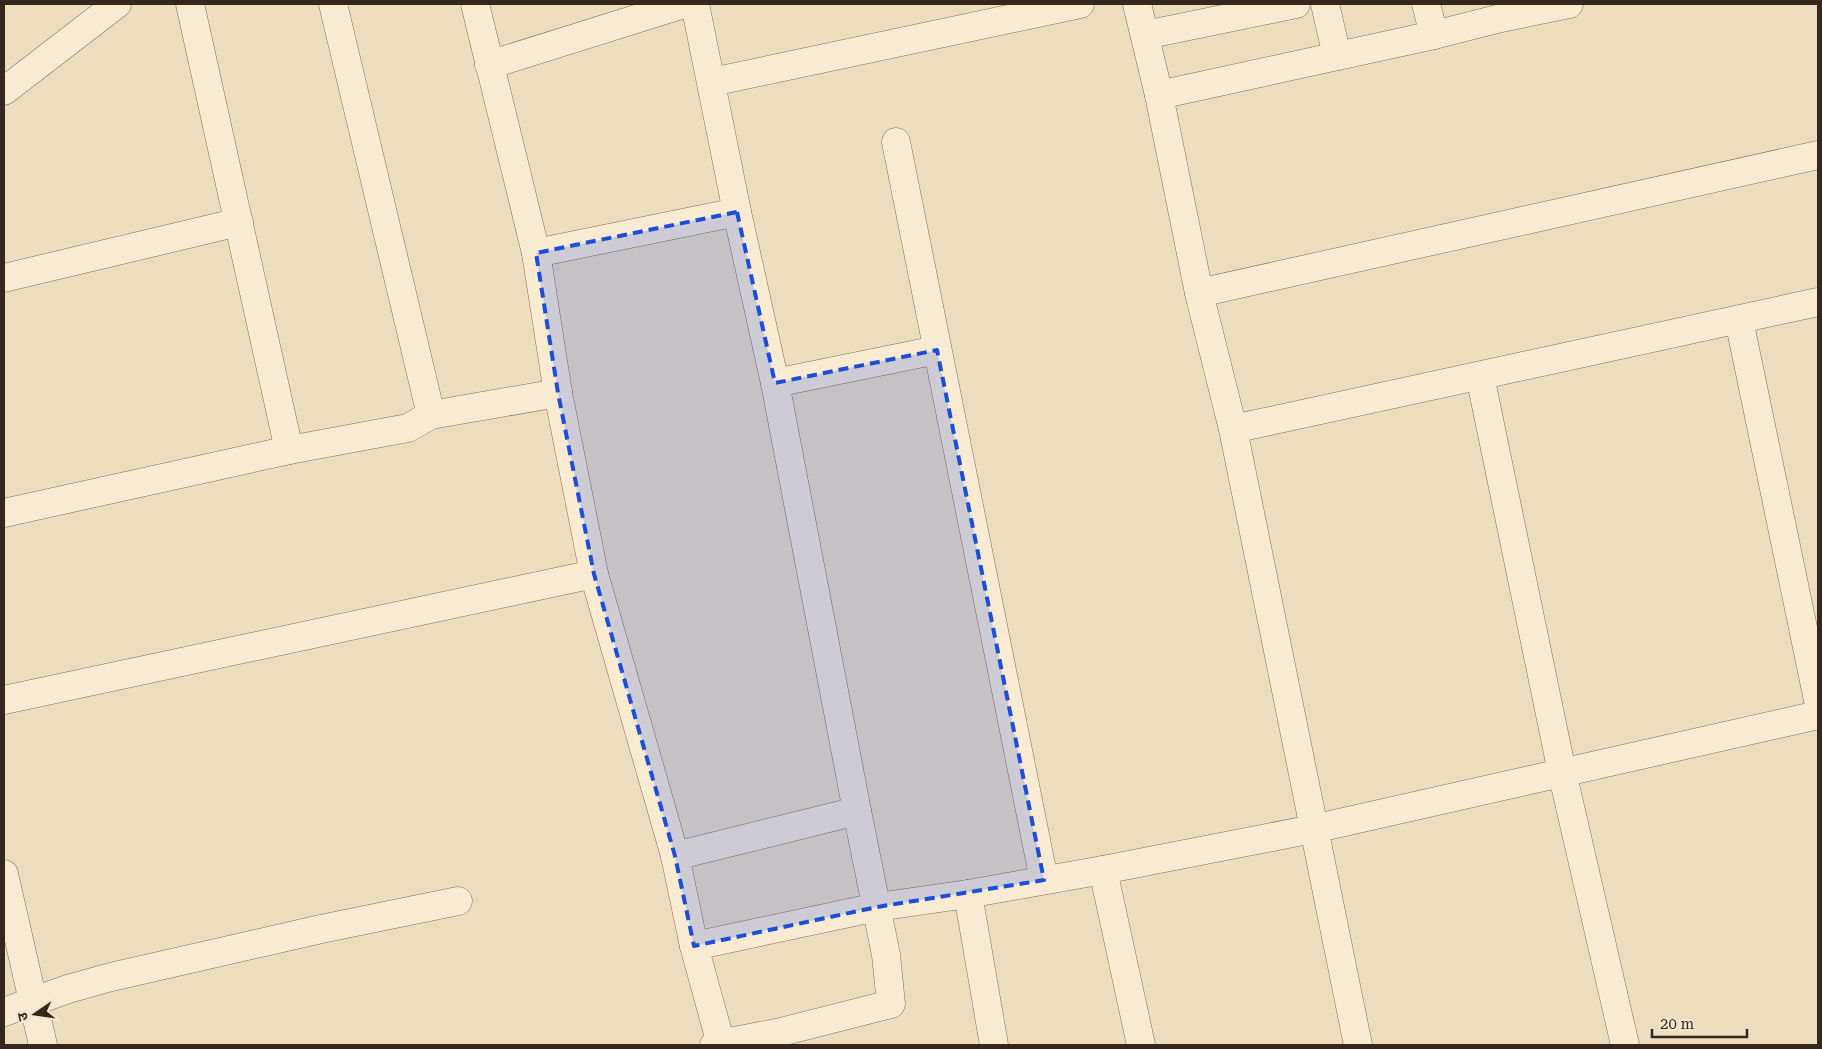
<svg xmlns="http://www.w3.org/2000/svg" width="1822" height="1049" font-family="'Roboto Serif','Noto Sans Devanagari',serif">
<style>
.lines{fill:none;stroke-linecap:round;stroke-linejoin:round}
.minor-casing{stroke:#876d57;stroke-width:29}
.tertiary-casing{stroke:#876d57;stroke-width:29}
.minor{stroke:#f9ead2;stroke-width:28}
.tertiary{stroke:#f9ead2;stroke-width:28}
.marked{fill:#1d4ed8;fill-opacity:0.2;stroke:#1d4ed8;stroke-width:4;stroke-dasharray:10 6;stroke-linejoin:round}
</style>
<rect width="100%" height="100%" fill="#eedcbf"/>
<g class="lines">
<defs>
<g id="minor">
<polyline points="190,4 289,450"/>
<polyline points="333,4 431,415"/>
<polyline points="475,4 536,253 558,393 594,574 675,856 694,946 721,1044"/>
<polyline points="695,4 737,212 775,383 857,811 886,955 891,1004 781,1032 714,1045"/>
<polyline points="1137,4 1159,95 1199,293 1233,429 1358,1045"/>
<polyline points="1325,4 1337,56"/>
<polyline points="1426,4 1434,35"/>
<polyline points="1145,35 1296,4"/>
<polyline points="489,65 684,4"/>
<polyline points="712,82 1080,4"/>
<polyline points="4,91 117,4"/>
<polyline points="1159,95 1434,35 1501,18 1569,4"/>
<polyline points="896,142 1044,880"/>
<polyline points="536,253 737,212"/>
<polyline points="4,278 239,222"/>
<polyline points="1199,293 1818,155"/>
<polyline points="1739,320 1818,700"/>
<polyline points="1480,376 1562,772 1625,1045"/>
<polyline points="775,383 937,350"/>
<polyline points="1233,429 1818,302"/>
<polyline points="4,513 289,450 408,428 431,415 558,393"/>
<polyline points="4,700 594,574"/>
<polyline points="675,856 857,811"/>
<polyline points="1103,870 1141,1045"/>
<polyline points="968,894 994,1045"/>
<polyline points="694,946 877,907 968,894 1103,870 1313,829 1818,715"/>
<polyline points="4,1012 68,989 111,977 321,929 458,901"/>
</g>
<polyline id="tertiary" points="4,874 43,1045"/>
</defs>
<use href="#minor" class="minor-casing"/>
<use href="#tertiary" class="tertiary-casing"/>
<use href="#minor" class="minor"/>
<use href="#tertiary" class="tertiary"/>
</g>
<path class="marked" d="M737,212L775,383L937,350L1044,880L877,907L694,946L675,856L594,574L558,393L536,253Z"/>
<rect width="1822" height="1049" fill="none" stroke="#36271c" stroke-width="10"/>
<g transform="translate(35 1014) rotate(257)" stroke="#f5e7ce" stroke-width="4" paint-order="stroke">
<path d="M0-4L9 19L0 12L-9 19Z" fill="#36271c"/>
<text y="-8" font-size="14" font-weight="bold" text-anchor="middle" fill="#36271c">उ</text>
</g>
<path d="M1652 1029v8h95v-8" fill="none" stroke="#36271c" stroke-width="2.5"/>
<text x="1660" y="1029" font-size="15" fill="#36271c" stroke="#f5e7ce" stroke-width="4" paint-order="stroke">20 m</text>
</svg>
